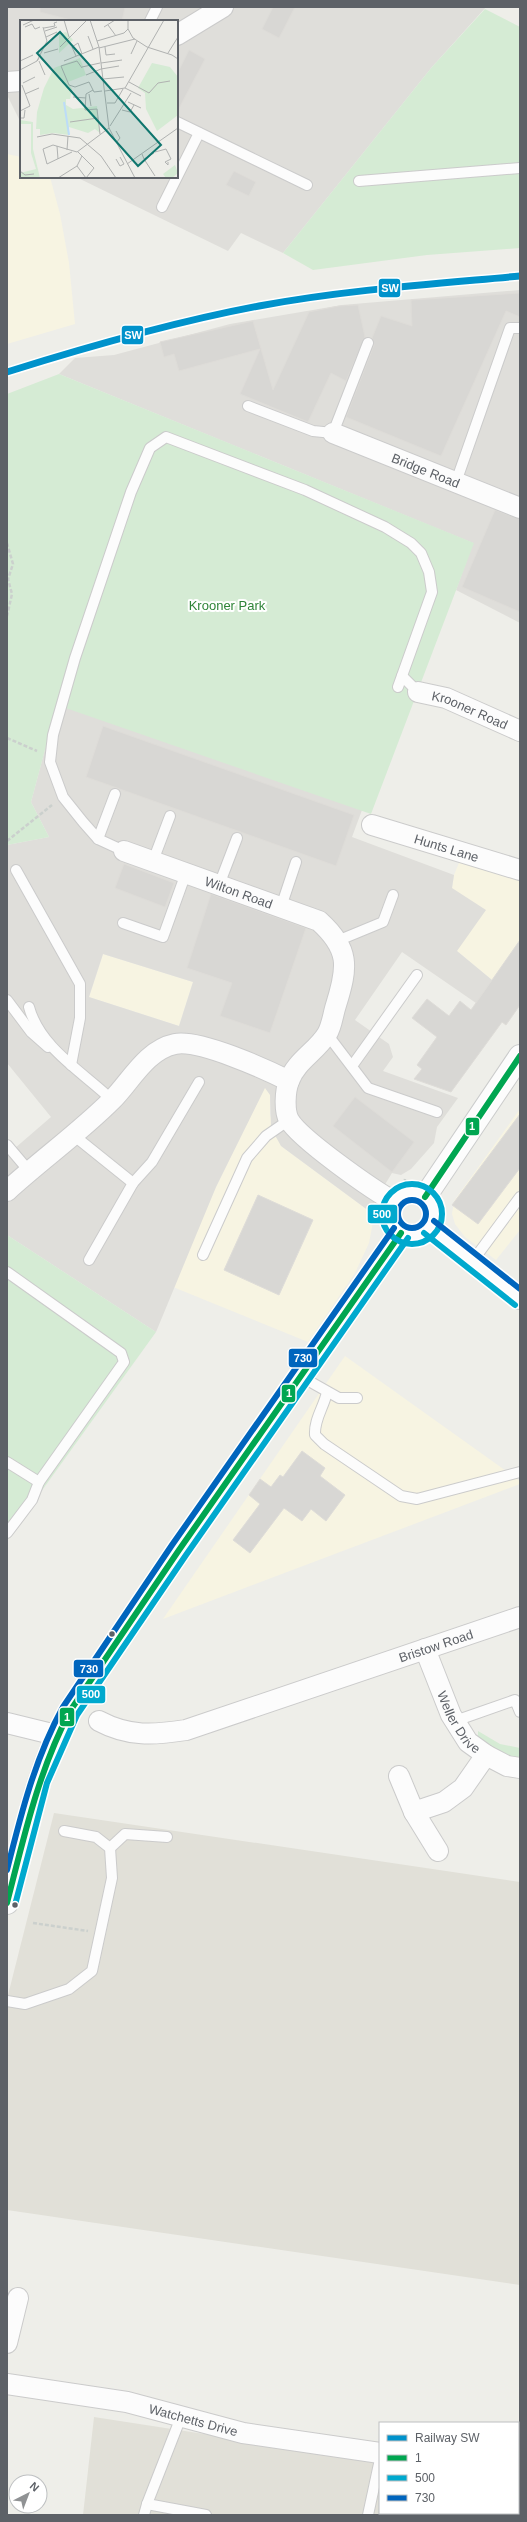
<svg xmlns="http://www.w3.org/2000/svg" width="527" height="2522" font-family="Helvetica,sans-serif">
<style>
.commercial{fill:#f7f4e2}
.industrial{fill:#dfdeda;fill-rule:evenodd}
.education{fill:#e1e0d8}
.green{fill:#d5ebd4}
.building{fill:#d8d7d4;stroke:#dedcd8}
.lines{fill:none;stroke-linecap:round;stroke-linejoin:round}
.service-casing{stroke:#cbcbcb;stroke-width:12}
.minor-casing{stroke:#cbcbcb;stroke-width:22}
.secondary-casing{stroke:#cbcccc;stroke-width:24}
.path{stroke:#cbd0cd;stroke-width:2.5;stroke-dasharray:4 2;stroke-linecap:butt}
.service{stroke:#fcfcfc;stroke-width:10}
.minor{stroke:#fcfcfc;stroke-width:20}
.secondary{stroke:#fcfcfc;stroke-width:22}
.bus-1-casing{stroke:#fff;stroke-width:9}
.bus-2-casing{stroke:#fff;stroke-width:9}
.bus-3-casing{stroke:#fff;stroke-width:9}
.bus-1{stroke:#00a651;stroke-width:6}
.bus-2{stroke:#00a9ce;stroke-width:6}
.bus-3{stroke:#0065bd;stroke-width:6}
.rail-1-casing{stroke:#fff;stroke-width:10}
.rail-1{stroke:#0092cb;stroke-width:7}
.bus-dot{fill:#5d6167;stroke:#fff;stroke-width:1.5}
.labels{text-anchor:middle;dominant-baseline:central;stroke-width:4;stroke-linejoin:round;paint-order:stroke}
.street-label{font-size:13px;fill:#5d6167;stroke:#fff}
.park-label{font-size:13px;fill:#2f8438;stroke:#fff}
.inset-river{fill:none;stroke:#bcdcf8;stroke-width:2}
.inset-road{fill:none;stroke:#b0b2b1;stroke-width:1}
.view{fill:#0f766e;fill-opacity:0.15;stroke:#0f766e;stroke-width:2}
.inset-edge{fill:none;stroke:#5d6167;stroke-width:2}
.line-badge{stroke:#fff;stroke-width:1.5}
.badge-label{font-size:11px;text-anchor:middle;font-weight:bold;fill:#fff}
</style>
<rect width="100%" height="100%" fill="#eeeee9"/>
<g class="commercial">
<polygon points="7,154 21,157 21,177 50,177 60,214 69,263 75,324 7,344"/>
<polygon points="461,858 520,877 520,1005 506,1025 476,1003 492,980 457,951 452,888 454,875"/>
<polygon points="103,954 193,982 179,1026 89,997"/>
<polygon points="265,1087 270,1094 270,1115 281,1146 369,1211 373,1222 369,1243 355,1273 308,1342 173,1287 216,1187"/>
<polygon points="520,1109 520,1230 496,1260 465,1237 455,1224 452,1214 454,1201"/>
<polygon points="345,1356 520,1481 520,1484 163,1619"/>
</g>
<g class="industrial">
<polygon points="7,7 486,7 432,67 283,253 241,233 228,251 76,177 177,177 177,21 21,21 21,123 7,95"/>
<polygon points="520,290 520,623 456,590 473,543 59,374 75,358 114,355 230,324 342,305"/>
<path d="M57,704L362,810L352,837L454,875L452,888L486,910L457,951L492,980L476,1003L402,952L355,1020L389,1044L393,1057L383,1071L458,1098L437,1127L434,1143L411,1169L401,1175L392,1173L369,1211L281,1146L271,1128L270,1095L265,1088L216,1187L156,1332L7,1235V1155L51,1117L7,1063V845L49,837L31,802ZM103,954L193,982L179,1026L89,997Z"/>
</g>
<g class="education">
<polygon points="54,1813 520,1882 520,2285 7,2210 7,1999"/>
<polygon points="94,2417 380,2461 380,2513 518,2513 518,2482 520,2483 520,2515 83,2515"/>
</g>
<g class="green">
<polygon points="485,9 520,27 520,248 427,255 313,270 283,253 432,67"/>
<polygon points="59,374 474,543 371,814 57,705 31,802 49,837 7,845 7,394"/>
<polygon points="7,1235 156,1332 7,1539"/>
<polygon points="478,1731 500,1744 520,1748 520,1758 505,1755 478,1739"/>
</g>
<g class="building">
<polygon points="40,7 125,7 122,21 75,21 40,12"/>
<polygon points="273,7 295,7 279,38 262,29"/>
<polygon points="189,50 205,59 177,112 177,74"/>
<polygon points="234,171 256,182 249,196 226,185"/>
<polygon points="520,293 520,317 506,311 441,456 346,417 374,345 372,338 381,316 412,326 411,300"/>
<polygon points="358,305 365,337 346,381 331,373 308,422 240,394 260,349 179,371 174,354 164,357 160,342 253,321 273,390 309,312 339,306"/>
<polygon points="495,510 520,519 520,612 462,587"/>
<polygon points="103,726 354,815 336,866 86,777"/>
<polygon points="124,864 174,883 165,907 115,888"/>
<polygon points="211,894 306,928 270,1033 220,1016 232,983 187,968"/>
<polygon points="520,940 520,1005 506,1025 502,1022 451,1092 414,1079 422,1069 417,1065 437,1037 412,1018 427,999 449,1016 460,1001 471,1010"/>
<polygon points="355,1097 414,1142 392,1172 333,1126"/>
<polygon points="520,1114 520,1168 478,1224 452,1205"/>
<polygon points="258,1195 313,1220 279,1295 224,1270"/>
<polygon points="302,1451 325,1468 320,1476 345,1495 326,1521 311,1509 302,1521 284,1508 250,1553 233,1540 260,1504 249,1495 260,1479 271,1487 280,1475 283,1477"/>
</g>
<g class="lines">
<defs>
<g id="service">
<polyline points="150,21 157,7"/>
<polyline points="177,122 307,185"/>
<polyline points="359,181 520,168"/>
<polyline points="162,207 199,133"/>
<polyline points="248,406 313,431 333,433 368,343"/>
<polyline points="456,482 510,328 520,328"/>
<polyline points="402,676 418,692"/>
<polyline points="98,839 115,794"/>
<polyline points="124,851 98,839 83,822 63,797 50,762 53,735 75,658 131,492 150,448 166,437 305,490 385,527 411,543 421,553 429,572 432,592 398,687"/>
<polyline points="153,861 170,816"/>
<polyline points="16,870 80,984 80,1018 71,1065"/>
<polyline points="219,885 237,838"/>
<polyline points="281,907 296,862"/>
<polyline points="123,923 163,937 186,873"/>
<polyline points="337,941 383,922 393,895"/>
<polyline points="7,1000 31,1032 48,1047"/>
<path d="M29,1007C40,1048 83,1072 112,1100"/>
<polyline points="327,1034 368,1088 437,1112"/>
<polyline points="352,1066 417,975"/>
<polyline points="72,1134 133,1183"/>
<polyline points="7,1145 29,1171"/>
<polyline points="203,1255 247,1158 266,1136 289,1120"/>
<polyline points="89,1260 133,1183 152,1162 199,1082"/>
<polyline points="472,1262 520,1197"/>
<polyline points="7,1272 121,1353 124,1362 39,1482 32,1500 7,1533"/>
<polyline points="300,1376 339,1398 357,1398"/>
<path d="M327,1392C324,1407 314,1419 315,1435L324,1444L401,1496L417,1499L520,1472"/>
<polyline points="7,1462 39,1482"/>
<polyline points="455,1721 515,1700 520,1712"/>
<polyline points="110,1848 125,1834 167,1837"/>
<polyline points="7,2001 25,2004 69,1989 92,1971 112,1878 110,1848 96,1837 64,1831"/>
<polyline points="181,2417 147,2504 206,2515"/>
<polyline points="144,2515 147,2504"/>
<polyline points="368,2515 380,2459"/>
</g>
<g id="minor">
<polyline points="177,35 223,7"/>
<polyline points="7,82 21,81"/>
<path id="s1" d="M333,433L520,508"/>
<path id="s2" d="M418,692L446,698L520,731"/>
<path id="s3" d="M372,825L520,870"/>
<path id="s4" d="M124,851L319,921C350,949 348,967 336,1005C333,1014 332,1026 327,1034C317,1051 296,1061 289,1081C285,1091 284,1111 289,1120C300,1139 374,1191 395,1202"/>
<path d="M7,1191C41,1160 80,1132 112,1100C131,1081 146,1050 175,1044C199,1039 265,1069 289,1081"/>
<polyline points="429,1227 520,1299"/>
<path id="s5" d="M425,1649L451,1715L468,1742L486,1755L507,1766L520,1768"/>
<path id="s6" d="M99,1721C129,1737 154,1735 186,1730L520,1617"/>
<polyline points="7,1723 56,1735"/>
<polyline points="399,1776 414,1812 438,1851"/>
<polyline points="414,1812 444,1802 463,1788 486,1755"/>
<polyline points="7,2343 18,2298"/>
<path id="s7" d="M7,2384L127,2402L243,2433L380,2453"/>
<polyline points="518,2470 520,2470"/>
</g>
<g id="secondary">
<circle cx="412" cy="1214" r="22"/>
<polyline points="425,1197 520,1056"/>
<path d="M7,1903C24,1838 36,1770 70,1711L179,1550L401,1233"/>
</g>
</defs>
<use href="#service" class="service-casing"/>
<use href="#minor" class="minor-casing"/>
<use href="#secondary" class="secondary-casing"/>
<g class="path">
<polyline points="7,543 13,564 8,579 12,594 7,616"/>
<polyline points="7,738 37,751"/>
<polyline points="7,841 52,805"/>
<polyline points="404,1186 405,1179"/>
<polyline points="33,1923 88,1931"/>
</g>
<use href="#service" class="service"/>
<use href="#minor" class="minor"/>
<use href="#secondary" class="secondary"/>
<defs>
<g id="bus-1">
<polyline points="425,1197 520,1056"/>
<path d="M7,1903C24,1837 38,1772 70,1711L179,1550L401,1233"/>
</g>
<g id="bus-2">
<circle cx="412" cy="1214" r="30"/>
<polyline points="424,1233 515,1305"/>
<polyline points="15,1905 47,1783 77,1715 186,1555 408,1238"/>
</g>
<g id="bus-3">
<circle cx="412" cy="1214" r="14"/>
<polyline points="434,1221 520,1289"/>
<path d="M7,1870C21,1814 35,1758 63,1707L172,1545L394,1228"/>
</g>
</defs>
<use href="#bus-1" class="bus-1-casing"/>
<use href="#bus-2" class="bus-2-casing"/>
<use href="#bus-3" class="bus-3-casing"/>
<use href="#bus-1" class="bus-1"/>
<use href="#bus-2" class="bus-2"/>
<use href="#bus-3" class="bus-3"/>
<defs>
<path id="rail-1" d="M7,372C90,346 173,322 259,306C345,290 433,284 520,276"/>
</defs>
<use href="#rail-1" class="rail-1-casing"/>
<use href="#rail-1" class="rail-1"/>
</g>
<g class="bus-dot">
<circle cx="112" cy="1634" r="3.5"/>
<circle cx="15" cy="1905" r="3.5"/>
</g>
<g class="labels">
<g class="street-label">
<text stroke="none"><textPath href="#s1" startOffset="100">Bridge Road</textPath></text>
<text stroke="none"><textPath href="#s2" startOffset="55">Krooner Road</textPath></text>
<text stroke="none"><textPath href="#s3" startOffset="78">Hunts Lane</textPath></text>
<text stroke="none"><textPath href="#s4" startOffset="122">Wilton Road</textPath></text>
<text stroke="none"><textPath href="#s6" startOffset="353">Bristow Road</textPath></text>
<text stroke="none"><textPath href="#s5" startOffset="81">Weller Drive</textPath></text>
<text stroke="none"><textPath href="#s7" startOffset="190">Watchetts Drive</textPath></text>
</g>
<g class="park-label">
<text x="227" y="605">Krooner Park</text>
</g>
</g>
<g transform="translate(20 20)">
<rect width="158" height="158" fill="#eeeee9"/>
<path d="M46,12L53,20L39,33V14ZM60,38L66,55L48,62L52,69L50,79H46V85L53,89L77,86L80,113L75,109L68,113L49,107V115L33,113L20,115V109H16L17,92L24,68L34,48ZM132,43L150,47L158,57V95L137,111L126,89L125,73L118,68ZM0,100L13,102V129L20,158H0V153L16,149L11,133V104H0ZM155,145L158,153L152,158H146L143,154Z" fill="#d5ebd4"/>
<path class="inset-river" d="M44,82L49,115"/>
<path class="inset-road" d="M44,0L49,17M70,0L79,27L89,108L115,158M3,5L14,0M88,5L96,16M5,7L12,4L15,9L20,7M84,7L95,0M24,8L35,6L34,3L37,2M108,9L113,18L127,27L152,35L158,39M25,11L37,7M68,16L73,29M26,17L37,12M77,21L104,13L108,9V0M40,27L67,0M85,27L86,35L95,34M79,28L115,19M24,33L38,29M148,33L158,17M111,34L117,21M56,36L52,27L58,23L62,34M19,38L17,41L27,21L23,7M0,41L13,35M19,41L25,55M44,41L79,27M81,43L102,40M62,47L80,43M62,48L57,41L41,46L49,65L55,67L69,62L74,72L82,71M81,49L99,46M0,50L17,41M66,55L81,49M83,59L104,57M109,62L129,73L138,63L150,61M3,63L15,57M105,68L121,76M73,70L66,74L65,90L77,89L80,114M85,71L105,68L144,0M5,74L19,68M69,74L71,86M53,77L66,78M108,82L121,88M87,83H95L103,69M102,90L110,92L114,85M0,91L10,86L2,65M0,98H4L5,90M50,102L78,98M90,106L111,73M96,111L100,118L96,123M17,117L32,114L60,118L81,136L96,158M37,126L38,139M47,130L48,116M52,132L27,144L23,129L33,125L57,132L89,108M58,132L74,148L66,158M135,132L146,129L151,139L145,142L148,145V142M122,134L124,139L134,133M96,139L100,146L104,144L100,137M124,139L135,156M107,144L158,108M57,146L66,158M0,151L5,155L14,154M38,158L57,146L62,136"/>
<path class="view" d="M40,12L141,125L118,146L17,33Z"/>
<rect width="158" height="158" class="inset-edge"/>
</g>
<g class="line-badge">
<rect x="378" y="278" width="23" height="20" rx="4" fill="#0092cb"/>
<rect x="121" y="325" width="23" height="20" rx="4" fill="#0092cb"/>
<rect x="465" y="1117" width="15" height="19" rx="4" fill="#00a651"/>
<rect x="367" y="1204" width="31" height="20" rx="4" fill="#00a9ce"/>
<rect x="288" y="1348" width="30" height="20" rx="4" fill="#0065bd"/>
<rect x="281" y="1384" width="15" height="19" rx="4" fill="#00a651"/>
<rect x="73" y="1659" width="31" height="19" rx="4" fill="#0065bd"/>
<rect x="76" y="1685" width="30" height="19" rx="4" fill="#00a9ce"/>
<rect x="59" y="1707" width="16" height="20" rx="4" fill="#00a651"/>
</g>
<g class="badge-label">
<text x="390" y="292">SW</text>
<text x="133" y="339">SW</text>
<text x="472" y="1130">1</text>
<text x="382" y="1218">500</text>
<text x="303" y="1362">730</text>
<text x="289" y="1397">1</text>
<text x="89" y="1673">730</text>
<text x="91" y="1698">500</text>
<text x="67" y="1721">1</text>
</g>
<rect width="527" height="2522" fill="none" stroke="#5d6167" stroke-width="16"/>
<rect x="379" y="2422" width="140" height="92" fill="#ffffff" stroke="#bec0c2"/>
<rect x="387" y="2435" width="20" height="6" fill="#0092cb" stroke="#bec0c2"/>
<text x="415" y="2442" font-size="12" fill="#5d6167">Railway SW</text>
<rect x="387" y="2455" width="20" height="6" fill="#00a651" stroke="#bec0c2"/>
<text x="415" y="2462" font-size="12" fill="#5d6167">1</text>
<rect x="387" y="2475" width="20" height="6" fill="#00a9ce" stroke="#bec0c2"/>
<text x="415" y="2482" font-size="12" fill="#5d6167">500</text>
<rect x="387" y="2495" width="20" height="6" fill="#0065bd" stroke="#bec0c2"/>
<text x="415" y="2502" font-size="12" fill="#5d6167">730</text>
<g transform="translate(28 2494) rotate(42)"><circle r="19" fill="#ffffff" stroke="#bec0c2"/>
<path d="M0-3L7 15L0 10L-7 15Z" fill="#909294"/>
<text y="-6" font-size="11" font-weight="bold" text-anchor="middle" fill="#5d6167">N</text>
</g>
</svg>
